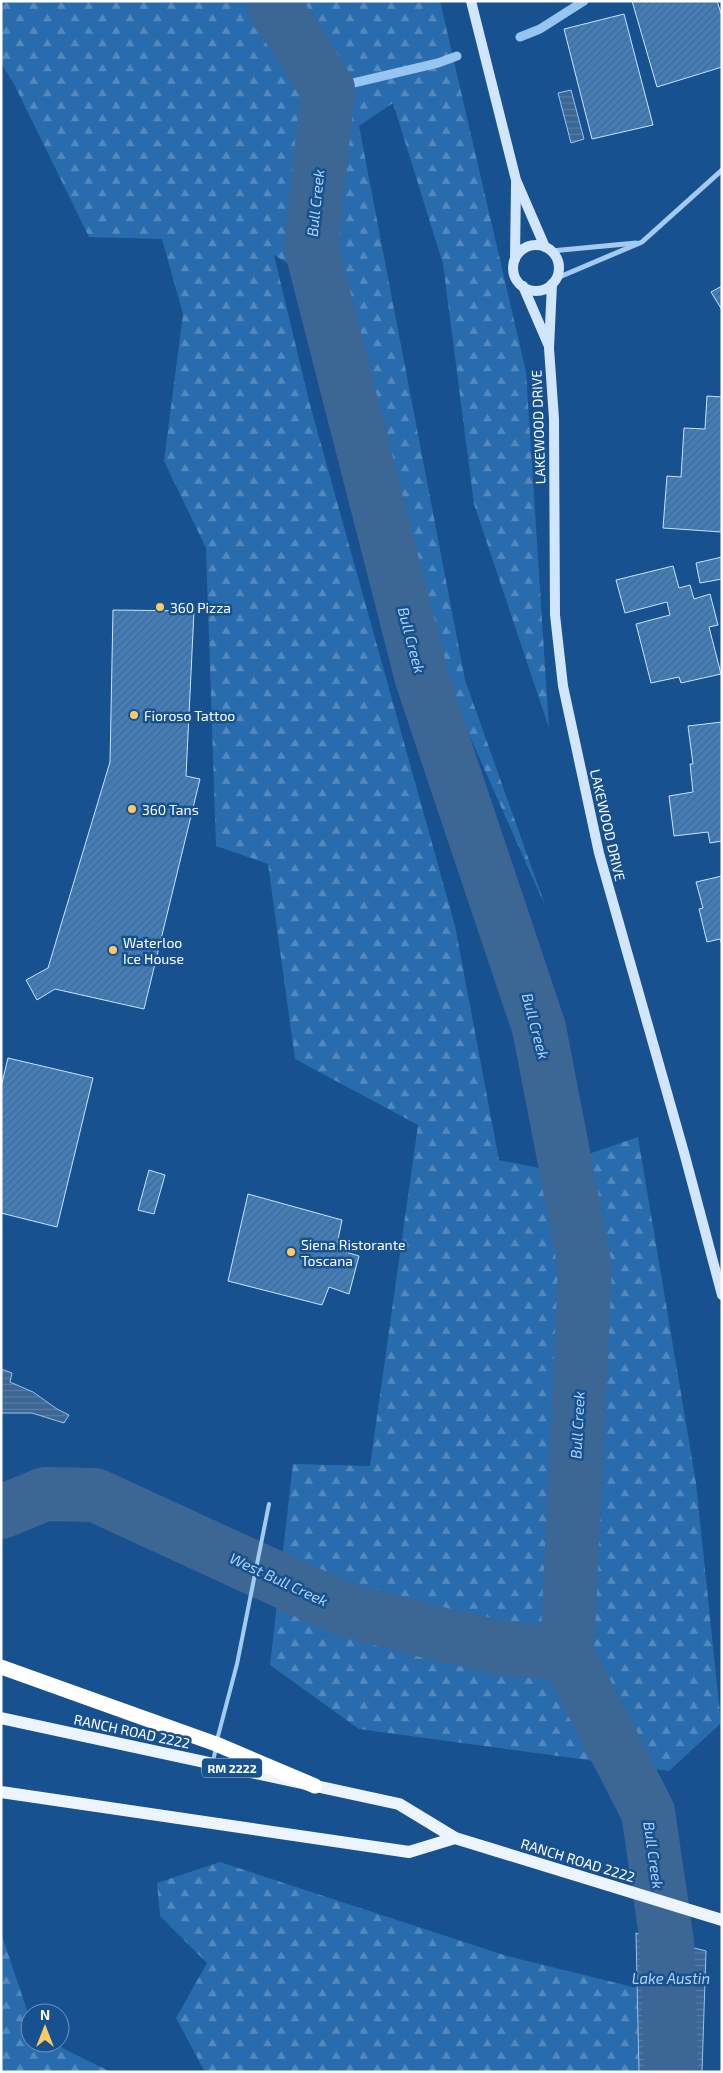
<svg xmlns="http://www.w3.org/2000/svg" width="723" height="2073" font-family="'Exo 2',sans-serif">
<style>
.forest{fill:url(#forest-firs)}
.water{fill:url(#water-rules);stroke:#96c5f2}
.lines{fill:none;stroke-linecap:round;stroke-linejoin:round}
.stream{stroke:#96c5f2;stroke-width:9}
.river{stroke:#3c6693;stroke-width:54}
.building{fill:url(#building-hatch);stroke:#cae3fb}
.lane{stroke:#a3caf0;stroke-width:4}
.street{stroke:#a3caf0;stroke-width:5}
.secondary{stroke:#d1e5fb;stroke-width:10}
.primary{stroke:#ecf4ff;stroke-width:12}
.highway{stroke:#fff;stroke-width:15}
.poi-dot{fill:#ffca62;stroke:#17518f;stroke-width:2}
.labels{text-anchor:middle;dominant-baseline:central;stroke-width:5;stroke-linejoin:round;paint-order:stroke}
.shield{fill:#17518f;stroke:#b9cbdd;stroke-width:1}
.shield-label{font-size:12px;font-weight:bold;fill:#fff}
.street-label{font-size:14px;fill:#fff;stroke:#17518f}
.poi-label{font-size:14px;fill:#fff;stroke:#17518f;text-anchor:start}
.water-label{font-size:15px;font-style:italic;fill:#afd3f7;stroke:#17518f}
</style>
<defs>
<pattern id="forest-firs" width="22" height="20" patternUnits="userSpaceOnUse" patternTransform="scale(1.25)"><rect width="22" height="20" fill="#296cae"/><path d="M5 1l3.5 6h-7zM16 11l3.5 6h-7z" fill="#5489be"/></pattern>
<pattern id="water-rules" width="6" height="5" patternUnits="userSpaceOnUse" patternTransform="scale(1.25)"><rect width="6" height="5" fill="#3c6693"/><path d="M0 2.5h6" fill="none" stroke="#597da3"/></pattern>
<pattern id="building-hatch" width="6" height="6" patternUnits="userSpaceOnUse" patternTransform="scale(1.25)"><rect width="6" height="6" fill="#447eb9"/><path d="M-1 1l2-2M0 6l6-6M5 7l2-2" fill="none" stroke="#486888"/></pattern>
</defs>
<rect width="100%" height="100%" fill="#17518f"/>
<g class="forest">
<polygon points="1,1 440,1 526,372 549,728 474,504 443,264 393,103 359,126 465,680 546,908 443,676 353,303 274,255 309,401 455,926 499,1160 545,1169 638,1137 696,1483 721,1723 669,1771 359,1729 270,1665 293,1464 370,1466 418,1125 295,1059 268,864 216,846 206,548 164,461 183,314 162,239 89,237 14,84 1,63"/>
<polygon points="220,1862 507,1956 637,1988 639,2072 205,2072 176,2018 207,1963 160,1916 157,1883"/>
<polygon points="1,1933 30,2019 30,2043 57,2043 64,2049 111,2072 1,2072"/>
</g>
<g class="water">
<polygon points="571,90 584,139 571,143 558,93"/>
<polygon points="1,1369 12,1373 10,1382 33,1392 57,1409 69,1415 64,1423 32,1413 1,1413"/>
<polygon points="636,1933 706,1951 702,2072 639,2072"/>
</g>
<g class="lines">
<g class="stream">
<polyline points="520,37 540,29 584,1"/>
<polyline points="328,89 438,63 457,56"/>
</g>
<g class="river">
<polyline points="274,1 275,7 328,89 311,247 422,679 539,1028 585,1267 567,1655 648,1812 667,1942 671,2072"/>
<polyline points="1,1512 45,1494 95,1495 343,1609 443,1635 505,1648 567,1655"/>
</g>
</g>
<g class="building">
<polygon points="632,1 717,1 722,16 722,67 657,87"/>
<polygon points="624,14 653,125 592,139 564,29"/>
<polygon points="722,286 722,310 711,292"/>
<polygon points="707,396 722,397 722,532 663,528 667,476 681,477 684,428 705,429"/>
<polygon points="722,557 722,579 700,583 696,563"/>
<polygon points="673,566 679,588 690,585 694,599 710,594 718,625 709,627 721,674 681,683 679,677 651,683 636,624 670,615 667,602 625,613 616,580"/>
<polygon points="113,610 194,611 186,776 200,779 144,1009 55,989 37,1000 26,980 48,968 110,762"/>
<polygon points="722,722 722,841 710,843 708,832 674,836 669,796 693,792 690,764 693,764 688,726"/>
<polygon points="722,876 722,945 720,939 707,942 699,909 703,908 696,882"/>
<polygon points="8,1058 93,1078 57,1227 1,1213 1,1087"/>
<polygon points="149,1170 165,1175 154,1214 138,1210"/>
<polygon points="248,1194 342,1220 336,1249 359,1256 349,1294 329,1287 322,1305 228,1281"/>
</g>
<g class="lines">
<g class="lane">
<polyline points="217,1740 237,1664 269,1504"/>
<polyline points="213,1762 216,1747"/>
</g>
<g class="street">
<polyline points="551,251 636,243"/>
<polyline points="557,278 642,242 722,170"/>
</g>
<g class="secondary">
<polyline points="471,1 516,180 545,247"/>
<circle cx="536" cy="268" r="23"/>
<polyline points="515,259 516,183"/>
<polyline points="552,284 549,348 554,419 555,615 563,686 599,853 685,1156 722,1295"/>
<polyline points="523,286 548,344"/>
</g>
<g class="primary">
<polyline points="1,1718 399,1804 455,1838 722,1920"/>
<polyline points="1,1792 409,1852 455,1838"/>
</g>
<polyline class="highway" points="1,1667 216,1744 315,1786"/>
</g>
<g class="poi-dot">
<circle cx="160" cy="607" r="5"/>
<circle cx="134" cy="715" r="5"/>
<circle cx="132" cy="809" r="5"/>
<circle cx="113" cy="950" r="5"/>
<circle cx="291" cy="1252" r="5"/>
</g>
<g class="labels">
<rect class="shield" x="202" y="1758.5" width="60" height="19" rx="4"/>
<g class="shield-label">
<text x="232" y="1768">RM 2222</text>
</g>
<g class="street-label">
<text transform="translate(538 427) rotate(-92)">LAKEWOOD DRIVE</text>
<text transform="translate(608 825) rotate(77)">LAKEWOOD DRIVE</text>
<text transform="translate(132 1731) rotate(12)">RANCH ROAD 2222</text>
<text transform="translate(578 1860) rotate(17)">RANCH ROAD 2222</text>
</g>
<g class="poi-label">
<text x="170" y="607">360 Pizza</text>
<text x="144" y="715">Fioroso Tattoo</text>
<text x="142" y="809">360 Tans</text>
<text x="123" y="942">Waterloo<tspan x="123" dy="16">Ice House</tspan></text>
<text x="301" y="1244">Siena Ristorante<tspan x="301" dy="16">Toscana</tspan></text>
</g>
<g class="water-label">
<text transform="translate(315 203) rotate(-84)">Bull Creek</text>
<text transform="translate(412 640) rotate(75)">Bull Creek</text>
<text transform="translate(536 1026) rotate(75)">Bull Creek</text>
<text transform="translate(577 1425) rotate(-87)">Bull Creek</text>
<text transform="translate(279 1579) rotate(25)">West Bull Creek</text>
<text transform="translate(654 1855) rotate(82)">Bull Creek</text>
<text x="671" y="1978">Lake Austin</text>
</g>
</g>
<rect width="723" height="2073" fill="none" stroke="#ffffff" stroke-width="5"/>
<g transform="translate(45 2028)"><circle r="24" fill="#17518f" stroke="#7497bc"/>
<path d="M0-4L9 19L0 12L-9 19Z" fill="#ffca62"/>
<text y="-8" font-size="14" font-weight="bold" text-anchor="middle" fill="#ffffff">N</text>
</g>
</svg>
